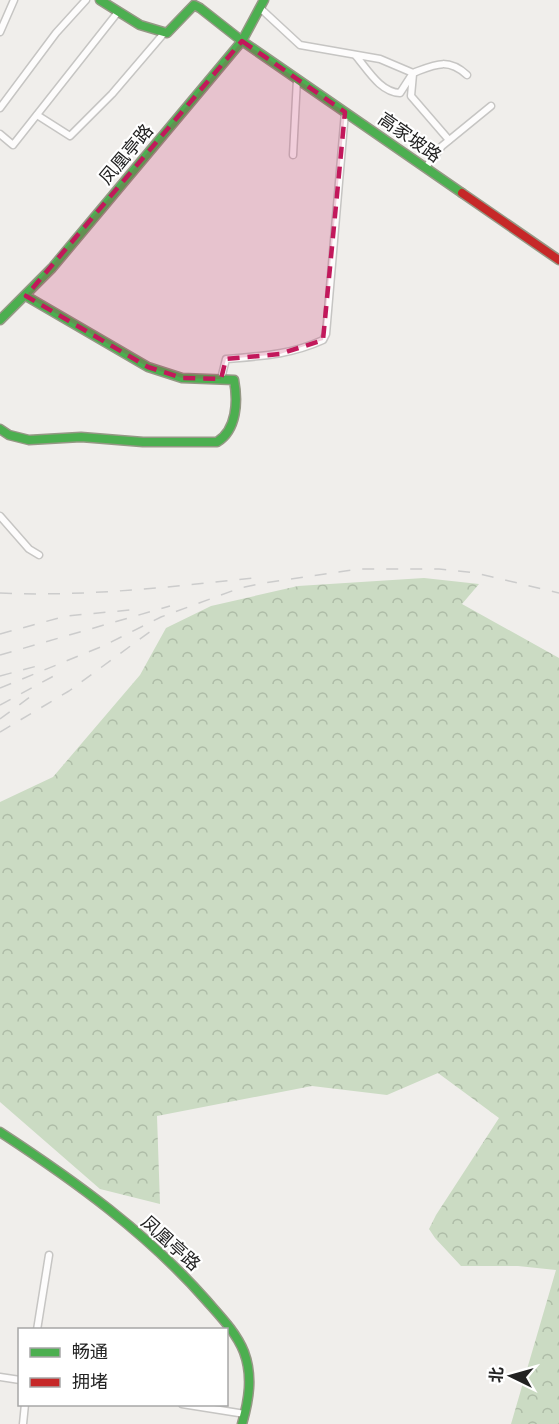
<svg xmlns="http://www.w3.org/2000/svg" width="559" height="1424" font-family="Roboto,'Noto Sans SC',sans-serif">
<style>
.forest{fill:url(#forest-crowns)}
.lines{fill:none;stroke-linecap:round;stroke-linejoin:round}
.street-casing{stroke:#c6c5c3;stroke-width:9}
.fast-casing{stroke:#959885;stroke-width:11}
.jam-casing{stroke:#959885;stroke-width:11}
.street{stroke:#fdfcfc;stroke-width:6}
.fast{stroke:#4caf50;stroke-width:8}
.jam{stroke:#c62828;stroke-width:8}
.rail{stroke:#ccc;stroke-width:1.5;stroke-dasharray:12 12;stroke-linecap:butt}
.marked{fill:#c2185b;fill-opacity:0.2;stroke:#c2185b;stroke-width:4.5;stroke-dasharray:12 8;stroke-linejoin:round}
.labels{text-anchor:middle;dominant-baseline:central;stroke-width:4.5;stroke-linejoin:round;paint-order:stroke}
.street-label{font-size:18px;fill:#222;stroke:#fff}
</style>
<defs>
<pattern id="forest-crowns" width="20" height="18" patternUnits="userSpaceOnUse" patternTransform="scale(1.5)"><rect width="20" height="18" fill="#cbdbc3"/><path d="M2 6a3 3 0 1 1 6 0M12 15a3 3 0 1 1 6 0" fill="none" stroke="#aebca7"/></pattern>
</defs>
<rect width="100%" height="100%" fill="#f0eeeb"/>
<polygon class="forest" points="424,578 479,584 462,604 559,658 559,1424 511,1424 556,1270 518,1266 461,1266 435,1238 429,1229 436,1215 499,1118 438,1073 387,1095 312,1086 157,1116 160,1204 100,1189 0,1102 0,802 53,777 140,675 166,628 211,606 298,586"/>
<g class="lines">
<defs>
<g id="street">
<path d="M260,8L300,45L380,59L413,73C434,65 447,57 467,75"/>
<polyline points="0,32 14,0"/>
<path d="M356,56C368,70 380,92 400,93L413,73"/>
<polyline points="413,74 411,96 449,140"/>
<polyline points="0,108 56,33 86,0"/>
<polyline points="37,115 70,136 112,94 165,32"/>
<polyline points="0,134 13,145 118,12"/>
<polyline points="293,155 297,79"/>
<polyline points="426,167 442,146 491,106"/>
<path d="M221,379L226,359C261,356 290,355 323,340L326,334L345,112"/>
<polyline points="0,516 29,549 39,555"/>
<polyline points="37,1330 49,1255"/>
<polyline points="0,1377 20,1380"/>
<polyline points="182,1404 245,1414"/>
<polyline points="23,1424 25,1404"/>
</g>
<g id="fast">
<polyline points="100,0 140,25 167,33 194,5 200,8 242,41 462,193"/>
<polyline points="0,320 52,268 242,41 264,0"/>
<path d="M0,429L9,435L29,440L81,437L143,442H217C237,430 238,401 234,380L182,378L148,367L26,296"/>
<path d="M0,1132C75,1181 147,1233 206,1300C220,1316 236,1332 244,1352C253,1376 249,1400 242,1424"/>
</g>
<polyline id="jam" points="462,193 559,260"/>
</defs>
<use href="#street" class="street-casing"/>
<use href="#fast" class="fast-casing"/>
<use href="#jam" class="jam-casing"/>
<use href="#street" class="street"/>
<use href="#fast" class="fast"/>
<use href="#jam" class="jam"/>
<g class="rail">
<path d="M0,593C85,597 169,587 253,578"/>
<polyline points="0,634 66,616 141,609"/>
<polyline points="0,655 170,606"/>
<polyline points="0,676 37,666"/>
<polyline points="0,688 103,646 161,617 240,588 264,583 359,569 439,569 476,573 559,593"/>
<polyline points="0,705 63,671"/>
<polyline points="0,719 34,694"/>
<polyline points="0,732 69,691 155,628"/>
</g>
</g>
<path class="marked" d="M242,41L345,112L323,340L280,354L226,359L221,379L182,378L148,367L26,296Z"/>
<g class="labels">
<g class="street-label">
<text transform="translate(410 137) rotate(35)">高家坡路</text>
<text transform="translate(126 154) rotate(-50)">凤凰亭路</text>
<text transform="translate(171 1243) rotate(42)">凤凰亭路</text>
</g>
</g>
<rect x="18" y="1328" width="210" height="78" fill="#ffffff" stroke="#a7a7a7" stroke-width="1.5"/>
<rect x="30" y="1348" width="30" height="9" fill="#4caf50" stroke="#a7a7a7" stroke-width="1.5"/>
<text x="72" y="1358" font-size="18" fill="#222222">畅通</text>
<rect x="30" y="1378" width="30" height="9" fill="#c62828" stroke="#a7a7a7" stroke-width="1.5"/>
<text x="72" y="1388" font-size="18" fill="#222222">拥堵</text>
<g transform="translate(511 1376) rotate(275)" stroke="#ffffff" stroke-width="4.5" paint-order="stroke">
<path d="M0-4.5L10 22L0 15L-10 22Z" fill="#222222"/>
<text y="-9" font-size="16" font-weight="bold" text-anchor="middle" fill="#222222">北</text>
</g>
</svg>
